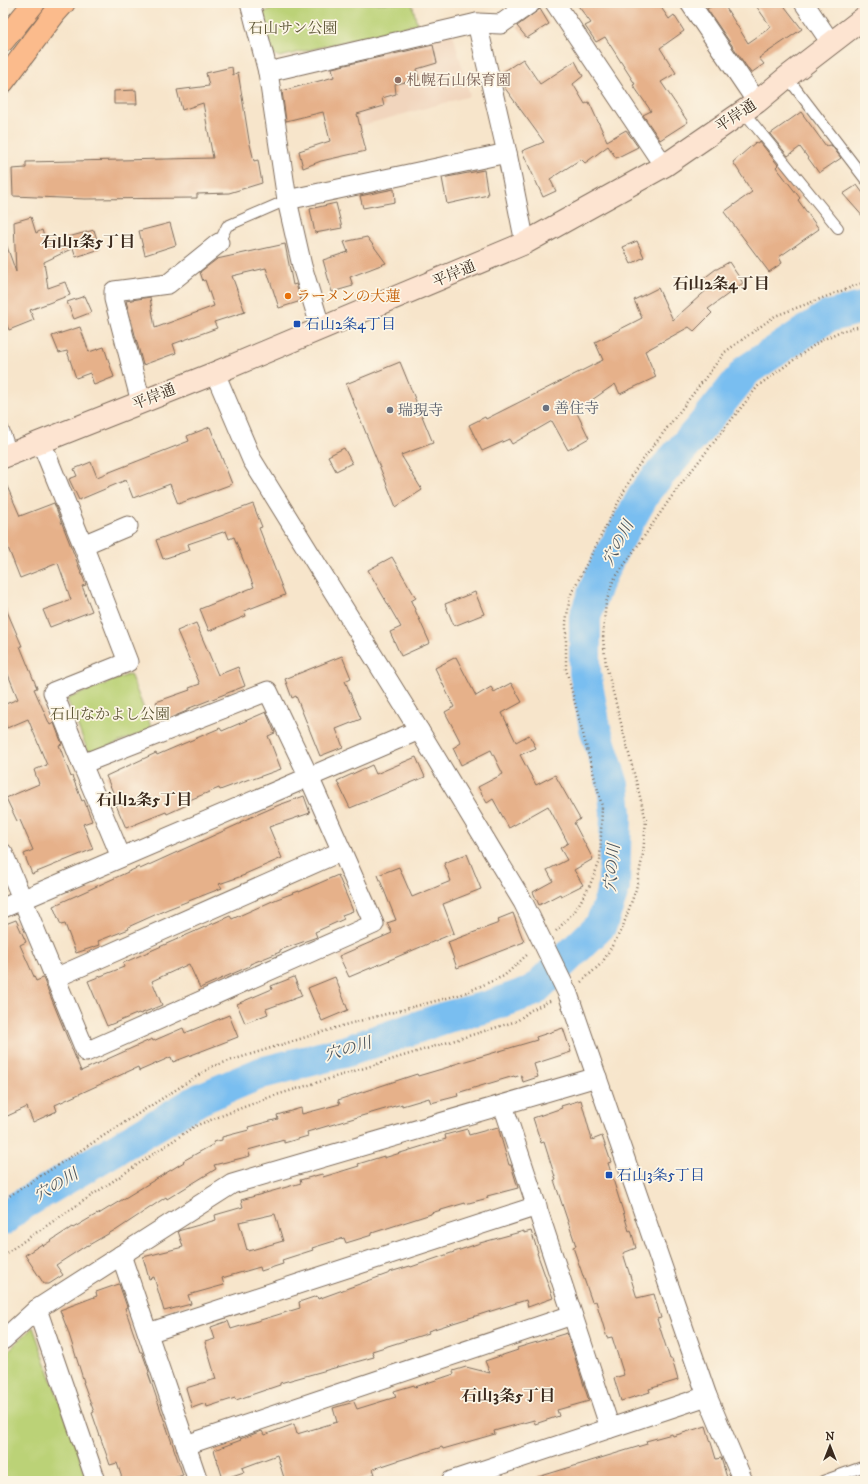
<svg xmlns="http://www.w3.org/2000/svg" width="868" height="1484" font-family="'IM FELL DW Pica','Noto Serif JP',serif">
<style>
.built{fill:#f1d5bd}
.green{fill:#bbd277;stroke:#7b7e4a}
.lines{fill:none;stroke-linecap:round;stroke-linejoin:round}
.river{stroke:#79bef0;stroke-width:32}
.building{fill:#e6b18a;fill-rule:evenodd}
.lane-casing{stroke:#7d6b5b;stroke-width:12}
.street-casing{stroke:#7d6b5b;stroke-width:21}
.secondary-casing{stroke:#7d6b5b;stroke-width:24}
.highway-casing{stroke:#7d6b5b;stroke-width:24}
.path{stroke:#7d6b5b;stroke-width:2.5;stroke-dasharray:1 3;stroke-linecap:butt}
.lane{stroke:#fff;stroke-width:10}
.street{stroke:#fff;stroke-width:19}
.secondary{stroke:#fde4d1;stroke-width:22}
.highway{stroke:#fbbb8c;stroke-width:22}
.education-dot{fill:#8d6e63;stroke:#fcf5e5;stroke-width:1.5}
.food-dot{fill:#e8710a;stroke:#fcf5e5;stroke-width:1.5}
.transit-dot{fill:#1a4fb4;stroke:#fcf5e5;stroke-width:1.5}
.worship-dot{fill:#6b7280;stroke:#fcf5e5;stroke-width:1.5}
.labels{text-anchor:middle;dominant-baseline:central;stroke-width:3.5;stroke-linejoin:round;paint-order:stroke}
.park-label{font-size:15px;fill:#5b5434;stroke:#fcf5e5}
.education-label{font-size:15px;fill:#785e54;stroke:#fcf5e5;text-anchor:start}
.street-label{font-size:15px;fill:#3b2a1e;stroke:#fcf5e5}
.food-label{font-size:15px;fill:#c56008;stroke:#fcf5e5;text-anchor:start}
.transit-label{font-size:15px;fill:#164399;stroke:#fcf5e5;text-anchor:start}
.worship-label{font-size:15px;fill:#5b616d;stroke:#fcf5e5;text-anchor:start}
.neighbourhood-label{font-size:16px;font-weight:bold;fill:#3b2a1e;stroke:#fcf5e5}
.water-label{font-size:16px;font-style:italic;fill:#4e565d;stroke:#fcf5e5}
</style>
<rect width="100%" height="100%" fill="#fcf5e5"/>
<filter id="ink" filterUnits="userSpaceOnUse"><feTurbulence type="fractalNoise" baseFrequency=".025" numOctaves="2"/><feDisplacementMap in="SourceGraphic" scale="8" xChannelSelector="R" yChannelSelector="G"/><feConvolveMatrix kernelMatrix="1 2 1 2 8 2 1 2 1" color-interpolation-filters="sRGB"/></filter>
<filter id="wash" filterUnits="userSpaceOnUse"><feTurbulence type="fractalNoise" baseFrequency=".012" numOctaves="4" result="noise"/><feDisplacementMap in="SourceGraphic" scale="16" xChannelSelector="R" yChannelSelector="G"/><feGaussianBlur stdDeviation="0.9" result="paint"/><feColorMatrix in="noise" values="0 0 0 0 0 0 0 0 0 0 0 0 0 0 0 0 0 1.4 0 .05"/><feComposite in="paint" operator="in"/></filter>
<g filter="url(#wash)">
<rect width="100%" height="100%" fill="#f7e5cb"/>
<polygon class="built" points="452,30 470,96 345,130 326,64"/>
<g class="green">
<polygon points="282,3 412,3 417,24 280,57 273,54 263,13"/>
<polygon points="130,674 152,729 89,754 67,699"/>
<polygon points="33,1327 88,1481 3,1481 3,1356"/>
</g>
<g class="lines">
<polyline class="river" points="3,1220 18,1207 200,1099 261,1073 347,1051 447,1017 487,1007 533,991 601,925 614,888 616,813 613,785 595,728 585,673 585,617 597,583 614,548 647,489 702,426 747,370 827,317 865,307"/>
</g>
<g id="blocks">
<g class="building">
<polygon points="576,3 658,3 669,19 674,15 684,31 660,48 676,73 661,82 688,122 660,140 643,115 651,111 633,85 635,84 605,37 596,42 585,26 591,23"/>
<polygon points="717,3 723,3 748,43 771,27 754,3 782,3 802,29 759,58 764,64 751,73 707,9"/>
<polygon points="540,9 549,24 527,38 517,26"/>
<polygon points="433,45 437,63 417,69 419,80 395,84 396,94 382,98 384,106 357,114 366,151 321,161 303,168 299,151 330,141 323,112 286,121 282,91 334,77 332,68"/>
<polygon points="523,59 540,84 575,61 583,76 573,84 585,104 589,102 607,141 626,130 638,147 616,158 608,146 585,163 581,159 550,179 556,191 543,197 522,151 544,142 502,84 500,74"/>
<polygon points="232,67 233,75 238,72 249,140 254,161 258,160 262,183 229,193 197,194 197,198 85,199 13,196 12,169 26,168 26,162 213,158 203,103 182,110 177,90 209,86 206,73"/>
<polygon points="136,90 137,104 114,104 114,91"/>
<polygon points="801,112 826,146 831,145 841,158 819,173 800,147 788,156 770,134"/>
<polygon points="756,142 757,144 760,142 778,165 776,167 800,198 798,200 819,229 779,257 782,263 769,272 724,212 752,192 733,162"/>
<polygon points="484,170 488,195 447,204 442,178"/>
<polygon points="857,185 865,196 865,219 843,194"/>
<polygon points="394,189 395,202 363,208 360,196"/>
<polygon points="336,203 342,228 315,233 310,209"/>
<polygon points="31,217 36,233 42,230 46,243 94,230 100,249 76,257 73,248 44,262 48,288 65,282 70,295 30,310 34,320 9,330 3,316 3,241 5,241 16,272 14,222"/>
<polygon points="170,223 176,245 145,255 139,231"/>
<polygon points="367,237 386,263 350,277 353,286 332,292 323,260 348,252 344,242"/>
<polygon points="637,241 644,257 631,264 623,247"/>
<polygon points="285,244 293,285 296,284 301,301 279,308 266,268 232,276 245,312 214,322 217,328 173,344 176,353 143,365 126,301 150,297 155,328 214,306 205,280 203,281 200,272 217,259"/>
<polygon points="729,262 743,283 708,309 712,313 694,331 689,327 645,351 656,377 620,394 615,384 576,411 589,438 568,450 552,421 512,444 509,439 482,451 469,425 485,417 486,419 603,360 595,342 642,318 634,300 658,288 673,320 710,287 703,279 716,269 717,269"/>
<polygon points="85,296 92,312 74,319 67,302"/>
<polygon points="80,327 89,352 104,347 114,377 94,385 90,373 76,378 67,351 59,353 52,336"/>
<polygon points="400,362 433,443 401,455 422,490 396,507 346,384"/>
<polygon points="210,427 232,484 178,504 170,484 133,498 126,480 79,500 69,479 77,476 74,469 91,462 97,477 189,441 187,436"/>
<polygon points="344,448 352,463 336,471 328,456"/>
<polygon points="3,477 20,516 54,503 86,585 82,586 92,611 50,627 43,610 71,600 58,563 20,578 3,535"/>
<polygon points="253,504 262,527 259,528 285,595 244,611 246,616 209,631 200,609 254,587 234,537 229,539 226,531 188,544 190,550 163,559 156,540"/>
<polygon points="392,557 416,598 411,601 430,643 401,656 390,632 401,627 368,570"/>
<polygon points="475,592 484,614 454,626 445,604"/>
<polygon points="3,602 22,646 20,646 37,688 34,689 50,725 54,723 62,744 59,745 71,777 72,776 82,801 84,800 92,821 83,824 93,849 32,874 24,854 33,850 20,820 17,821 6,798 39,784 34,770 47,765 28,719 7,728 3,717 3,705 18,699 3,662 3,660 7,658 3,648"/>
<polygon points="196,623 218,675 238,667 245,686 187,709 187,711 163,721 156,702 190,690 189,688 200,684 177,631"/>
<polygon points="342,656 351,678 345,681 361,719 336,729 343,747 320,756 296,696 292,698 285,679"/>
<polygon points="456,657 476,696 491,687 494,692 511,683 522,702 502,713 516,742 529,735 536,748 520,755 536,785 555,775 580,819 574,823 593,859 574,870 583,885 561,896 560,894 539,905 533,892 553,881 547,870 567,860 560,848 568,843 548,806 509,828 493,799 487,803 478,787 503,774 491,750 461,765 453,748 461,743 445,712 454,707 435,668"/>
<polygon points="266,712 275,733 268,736 281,769 253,779 252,778 220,790 219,788 187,801 189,804 167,814 166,812 126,828 116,805 118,804 106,776 156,753 157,755 220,728 222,731"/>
<polygon points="416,757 425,777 350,808 337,781 372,765 376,774"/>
<polygon points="304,796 310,813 269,827 282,858 245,874 245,875 219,884 222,888 168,909 128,927 129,929 98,941 100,945 76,953 65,924 61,925 53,906 139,867 140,869 241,823 240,822 279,805"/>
<polygon points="467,854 481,889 443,904 454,933 349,977 339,956 392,933 387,923 396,920 378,875 399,867 412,897 451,881 444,863"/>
<polygon points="338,875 353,911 342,915 344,919 315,932 317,937 280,950 280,952 250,964 250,966 200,988 189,964 152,981 162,1005 140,1014 139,1013 107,1026 88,981 124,967 123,963 230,916 232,919 277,899 299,891 299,892"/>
<polygon points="513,913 524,942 457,968 448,942 499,923 498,919"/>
<polygon points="16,920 26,942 20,945 36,981 43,978 81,1071 152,1039 153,1041 183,1028 185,1033 229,1015 238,1037 173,1062 171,1057 139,1071 138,1067 55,1105 57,1111 33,1122 27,1107 3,1118 3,925"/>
<polygon points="294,977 302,996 266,1009 268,1014 245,1023 237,1004 272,989 271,986"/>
<polygon points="335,977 348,1010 322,1021 308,988"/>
<polygon points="563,1028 571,1052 534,1064 538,1077 523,1082 521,1075 515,1077 514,1076 457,1093 458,1096 431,1103 429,1098 402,1106 402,1104 307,1132 308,1136 284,1143 284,1140 248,1150 250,1156 214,1165 216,1169 167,1199 166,1197 115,1231 115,1230 87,1246 87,1245 56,1265 63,1275 49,1284 44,1284 25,1255 42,1244 43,1246 72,1227 73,1228 97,1214 97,1215 184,1162 183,1161 214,1144 213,1142 222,1140 222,1137 249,1130 248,1127 278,1119 277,1115 301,1108 302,1114 340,1104 338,1100 417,1074 418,1076 452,1066 452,1065 537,1040 536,1037"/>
<polygon points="581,1100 592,1140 602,1136 611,1162 608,1163 629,1231 631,1230 636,1248 623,1253 637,1298 654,1294 661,1318 657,1319 670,1359 672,1359 678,1380 649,1389 650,1392 621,1401 614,1378 624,1375 612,1337 607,1338 596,1301 592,1302 573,1247 576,1246 554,1180 556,1180 544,1142 541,1143 533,1118 562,1108 561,1106"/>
<path d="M498,1127L509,1165H511L518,1188L487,1196L488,1198L465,1204V1203L431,1213V1214L372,1233V1235L346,1243L344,1238L312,1248L313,1250L282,1260L283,1264L261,1271L260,1267L222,1278L224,1285L188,1295L191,1304L164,1311L154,1277L149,1279L143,1257L183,1247L178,1231L216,1220L215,1215L243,1207L241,1200L301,1183L300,1180L322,1174L323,1177L359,1166L358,1164L384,1156V1158L446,1139L445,1135L467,1129L469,1135ZM275,1214L283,1241L248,1251V1249L247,1250L239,1222Z"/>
<polygon points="524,1231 524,1233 531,1231 538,1252 537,1253 553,1298 528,1307 526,1300 428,1331 429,1333 372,1351 374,1357 280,1383 280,1385 236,1400 235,1398 207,1407 206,1403 192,1408 186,1388 216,1379 205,1342 215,1339 211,1327 228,1321 231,1329 300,1308 299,1302 317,1296 318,1299 390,1273 390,1272 410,1266 411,1267 480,1243"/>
<polygon points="119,1284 127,1307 125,1308 140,1352 142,1352 149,1372 148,1373 183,1475 163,1481 123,1481 117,1463 110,1465 92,1413 94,1412 83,1382 84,1382 68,1331 60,1310 97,1296 96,1292"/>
<polygon points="567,1333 589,1401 557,1410 559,1416 535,1424 534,1420 494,1431 495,1434 443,1449 442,1447 397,1461 373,1469 375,1474 354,1481 285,1481 277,1455 242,1468 244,1472 223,1479 214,1450 241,1440 240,1439 262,1431 264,1435 294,1424 297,1434 337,1422 333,1408 354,1402 357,1409 396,1397 394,1391 414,1385 415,1387 454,1374 453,1371 466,1367 490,1373 485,1361 518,1350 517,1348"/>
<polygon points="706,1426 716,1459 721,1458 728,1481 538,1481 538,1477 647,1444 646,1441 672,1434 673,1436"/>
</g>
</g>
</g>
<g filter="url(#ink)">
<use href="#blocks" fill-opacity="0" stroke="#7d6b5b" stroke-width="1"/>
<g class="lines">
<defs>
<g id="lane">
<polyline points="787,77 865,179"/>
<polyline points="743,111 838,228"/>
<polyline points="219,243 227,226 287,200"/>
<polyline points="3,428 12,453"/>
<polyline points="823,1481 865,1466"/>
</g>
<g id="street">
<polyline points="250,3 268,72 287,200 507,153"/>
<polyline points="555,3 664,166"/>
<polyline points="690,3 757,102"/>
<polyline points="804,3 831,43"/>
<polyline points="477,23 507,153 525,243"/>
<polyline points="268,72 477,23 501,24 531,3"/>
<polyline points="287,200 302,266 321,329"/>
<polyline points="215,373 252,460 419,730 523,902 568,994 707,1396 743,1481"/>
<polyline points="141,402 114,299 114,291 168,284 219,243"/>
<polyline points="41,442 83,545 128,526"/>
<polyline points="82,764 53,692 128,662 83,545"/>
<polyline points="3,853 86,1052 374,924 309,777 268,691 82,764 121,857"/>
<polyline points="3,908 419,730"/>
<polyline points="55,978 342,851"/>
<polyline points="503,1105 610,1428"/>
<polyline points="121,1255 198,1481"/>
<polyline points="37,1309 96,1481"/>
<polyline points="148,1333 537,1206"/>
<polyline points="3,1340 37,1309 232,1184 597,1077"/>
<polyline points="186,1445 572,1315"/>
<polyline points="451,1481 707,1396"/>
</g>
<polyline id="secondary" points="3,457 215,373 525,243 664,166 757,102 787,77 865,17"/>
<g id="highway">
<polyline points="3,41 34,3"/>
<polyline points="3,82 55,13 64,3"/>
</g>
</defs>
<use href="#lane" class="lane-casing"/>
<use href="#street" class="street-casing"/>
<use href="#secondary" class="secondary-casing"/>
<use href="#highway" class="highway-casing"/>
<g class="path">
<polyline points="556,931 575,911 589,887 600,861 602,806 566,669 566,622 570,596 635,470 725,352 775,316 865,282"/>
<polyline points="581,982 602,963 622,929 636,889 643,854 646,820 606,665 603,639 604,622 606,603 613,581 677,489 759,385 820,341 841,331 865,325"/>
<polyline points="3,1200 213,1066 348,1024 462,994 504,976 529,953"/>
<polyline points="3,1255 195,1126 270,1097 517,1021 531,1010 552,1000"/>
</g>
<use href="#lane" class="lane"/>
<use href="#street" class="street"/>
<use href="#secondary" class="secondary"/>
<use href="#highway" class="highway"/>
</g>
</g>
<circle class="education-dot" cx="398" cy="80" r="4"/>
<circle class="food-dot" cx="288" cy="296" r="4"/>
<g class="transit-dot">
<rect x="293" y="320" width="8" height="8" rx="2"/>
<rect x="605" y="1171" width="8" height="8" rx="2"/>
</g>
<g class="worship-dot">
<circle cx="546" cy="408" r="4"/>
<circle cx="390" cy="410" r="4"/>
</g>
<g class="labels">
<g class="park-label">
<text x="293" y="28">石山サン公園</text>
<text x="110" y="714">石山なかよし公園</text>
</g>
<g class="education-label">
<text x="406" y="80">札幌石山保育園</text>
</g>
<g class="street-label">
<text transform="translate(736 116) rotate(-34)">平岸通</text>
<text transform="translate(454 274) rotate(-23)">平岸通</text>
<text transform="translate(154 397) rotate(-22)">平岸通</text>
</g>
<g class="food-label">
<text x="296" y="296">ラーメンの大蓮</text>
</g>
<g class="transit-label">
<text x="305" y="324">石山2条4丁目</text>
<text x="617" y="1175">石山3条5丁目</text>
</g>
<g class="worship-label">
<text x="554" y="408">善住寺</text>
<text x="398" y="410">瑞現寺</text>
</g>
<g class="neighbourhood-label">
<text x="88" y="242">石山1条5丁目</text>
<text x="721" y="284">石山2条4丁目</text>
<text x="144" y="800">石山2条5丁目</text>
<text x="508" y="1396">石山3条5丁目</text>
</g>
<g class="water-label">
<text transform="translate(618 543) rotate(-62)">穴の川</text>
<text transform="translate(612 868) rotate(-85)">穴の川</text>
<text transform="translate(348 1049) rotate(-16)">穴の川</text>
<text transform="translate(56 1185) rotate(-31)">穴の川</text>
</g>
</g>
<rect width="868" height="1484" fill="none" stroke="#fcf5e5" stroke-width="16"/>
<g transform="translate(830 1446)" stroke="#fcf5e5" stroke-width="3" paint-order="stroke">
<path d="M0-3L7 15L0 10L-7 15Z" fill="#3b2a1e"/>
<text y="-6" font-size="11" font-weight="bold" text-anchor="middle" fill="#3b2a1e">N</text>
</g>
</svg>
